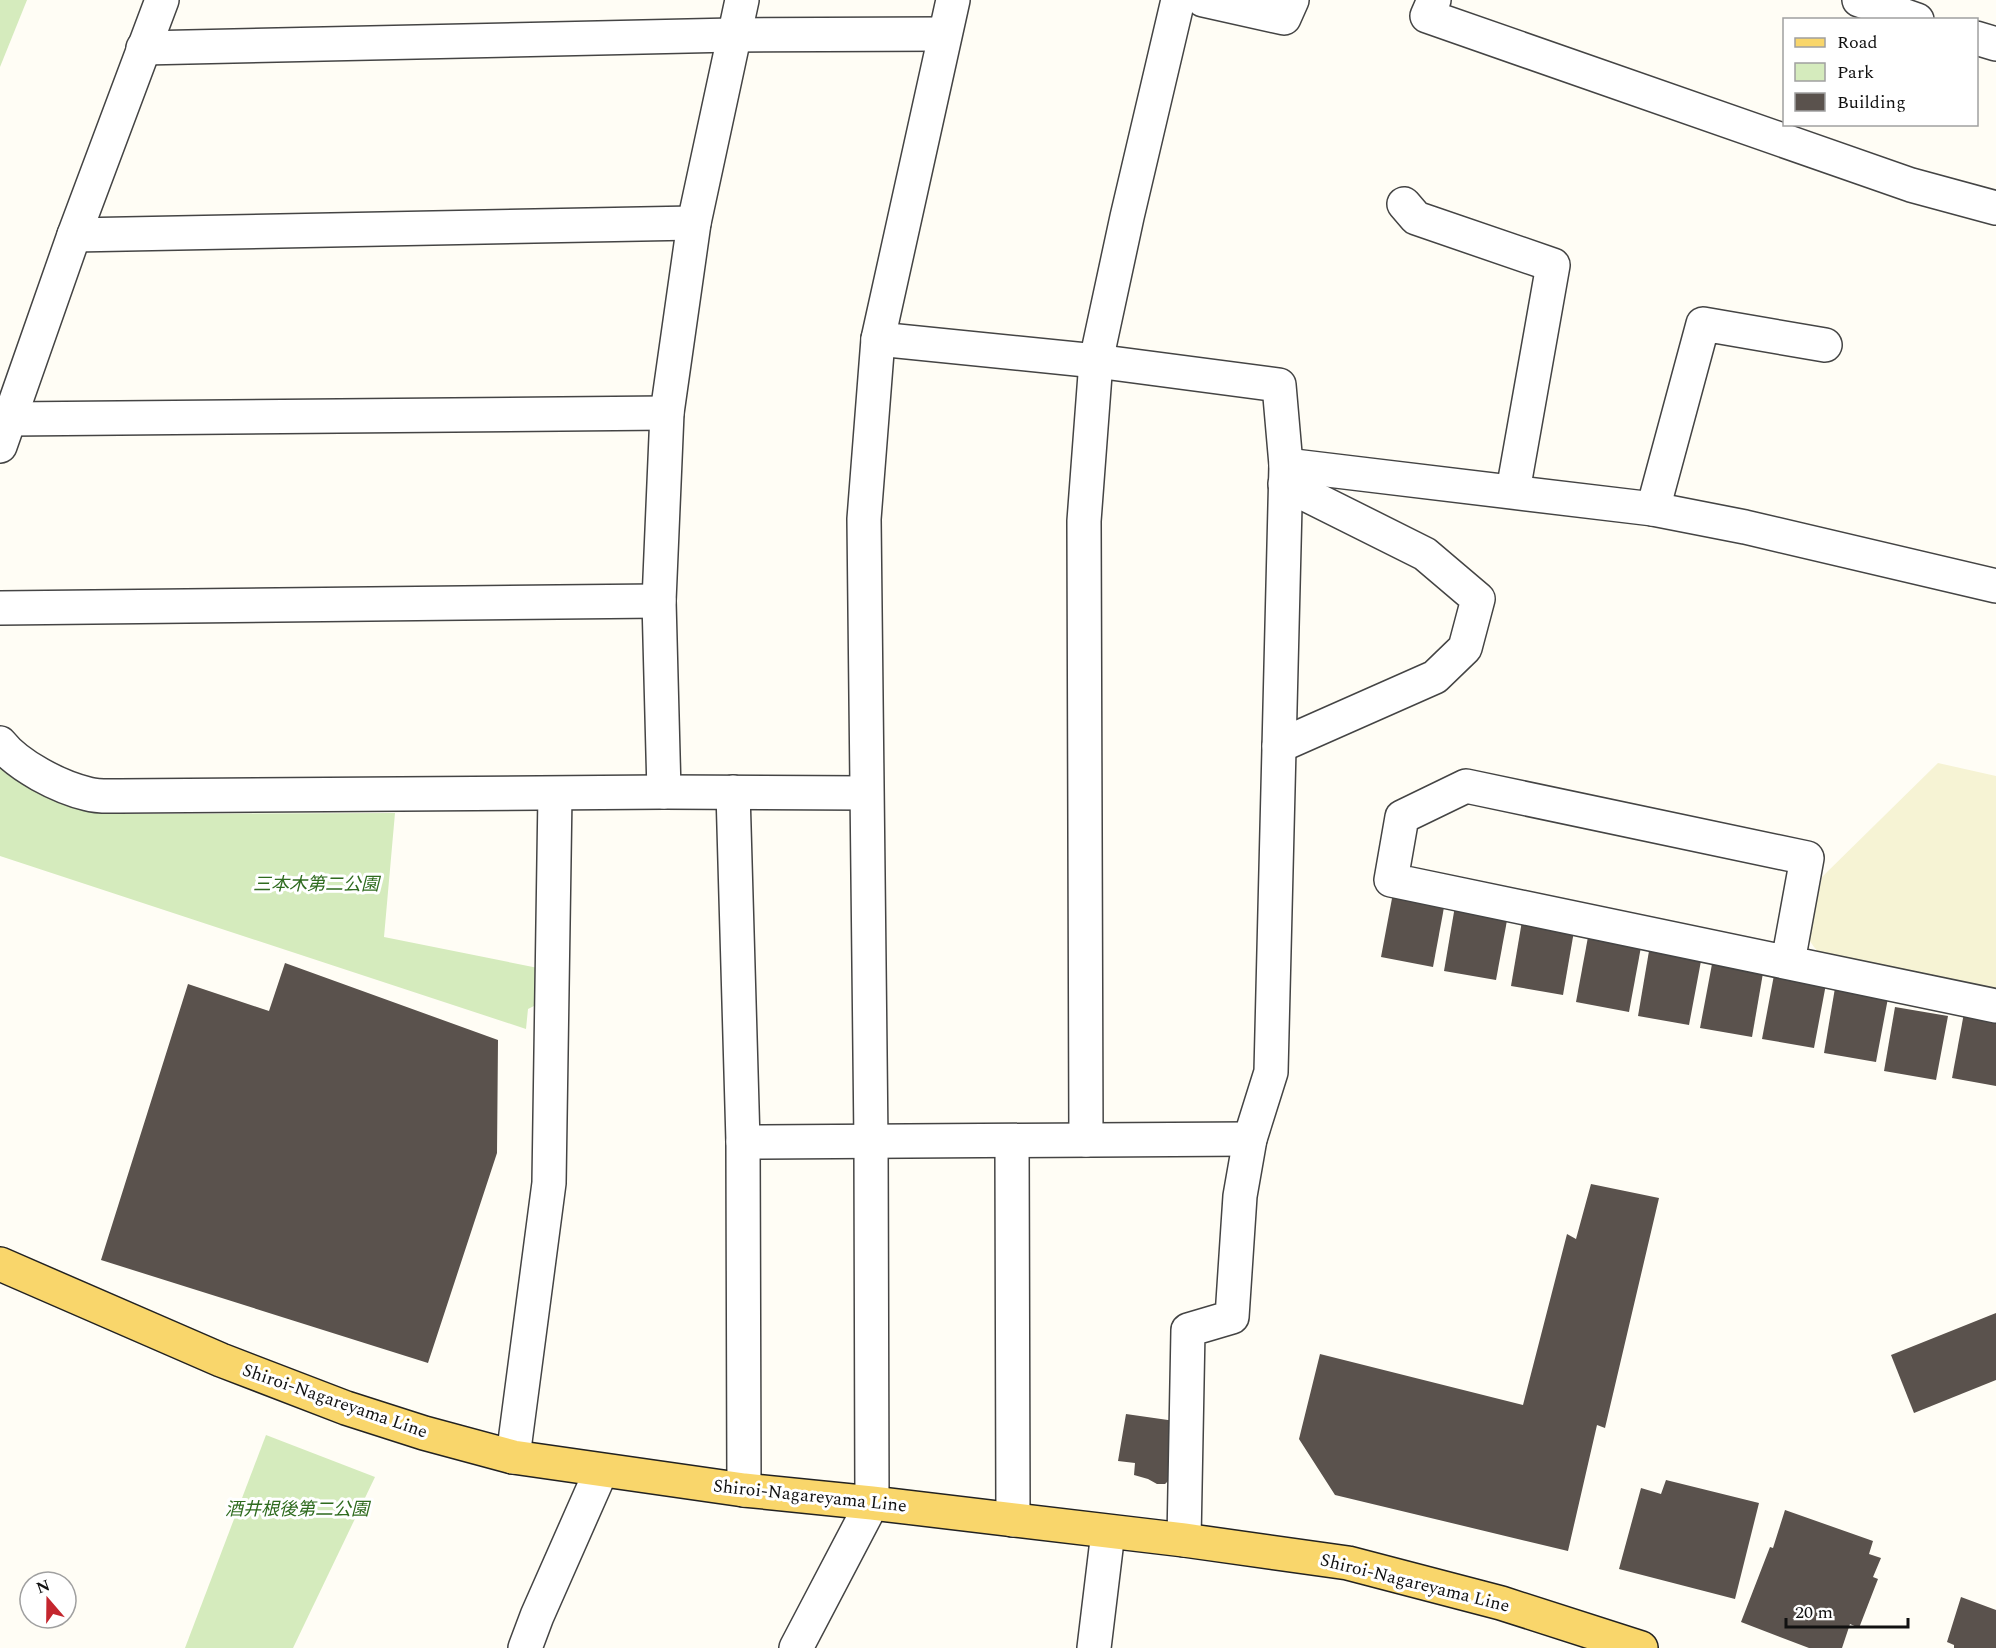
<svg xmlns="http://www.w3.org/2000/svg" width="1996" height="1648" font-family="Spectral,'Noto Sans JP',serif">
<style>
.farmland{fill:#f6f3d4}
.green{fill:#d5ebbd}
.building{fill:#5a524d}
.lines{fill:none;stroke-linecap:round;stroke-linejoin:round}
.minor-casing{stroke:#444;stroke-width:36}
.major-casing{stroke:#222;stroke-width:36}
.minor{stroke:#fff;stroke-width:33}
.major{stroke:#f9d66b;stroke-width:33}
.labels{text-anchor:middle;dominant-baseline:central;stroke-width:6;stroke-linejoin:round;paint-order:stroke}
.park-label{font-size:18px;font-style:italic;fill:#2f6b1f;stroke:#fff}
.street-label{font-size:18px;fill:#111;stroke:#fff}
</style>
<rect width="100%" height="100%" fill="#fffdf5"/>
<polygon class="farmland" points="1938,763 1996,776 1996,992 1820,955 1809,940 1822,877"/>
<g class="green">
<polygon points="0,0 27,0 0,67"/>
<polygon points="0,767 42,794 85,810 121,814 395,813 384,937 538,968 538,1004 528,1009 526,1029 0,856"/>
<polygon points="266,1435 375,1477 293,1648 185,1648"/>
</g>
<g class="building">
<polygon points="1393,893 1445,902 1433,967 1381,957"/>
<polygon points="1455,906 1508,915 1496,980 1444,971"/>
<polygon points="1522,921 1574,931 1563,995 1511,986"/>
<polygon points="1588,937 1641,947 1629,1012 1576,1002"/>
<polygon points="1649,951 1701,961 1689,1025 1638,1016"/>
<polygon points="285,963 498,1040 497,1153 428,1363 101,1260 188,984 269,1011"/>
<polygon points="1712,964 1763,973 1752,1037 1700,1028"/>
<polygon points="1774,975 1826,984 1814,1048 1762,1039"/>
<polygon points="1835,988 1888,998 1876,1062 1824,1053"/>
<polygon points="1895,1007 1948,1016 1936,1080 1884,1071"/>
<polygon points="1964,1013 1996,1019 1996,1086 1952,1078"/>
<polygon points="1591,1184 1659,1198 1605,1428 1597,1425 1568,1551 1335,1495 1299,1439 1320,1354 1523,1405 1567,1234 1576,1239"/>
<polygon points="1996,1313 1996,1380 1914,1413 1891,1355"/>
<polygon points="1126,1414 1175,1421 1170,1479 1165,1484 1157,1484 1148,1479 1134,1475 1135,1463 1118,1461"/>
<polygon points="1666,1480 1759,1503 1735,1599 1619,1569 1641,1488 1661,1494"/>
<polygon points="1785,1510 1873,1541 1869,1554 1881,1558 1873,1577 1878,1579 1859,1628 1850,1624 1842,1648 1809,1648 1741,1622 1770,1547 1773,1548"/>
<polygon points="1961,1597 1996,1610 1996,1648 1954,1648 1954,1645 1947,1642"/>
</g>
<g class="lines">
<defs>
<g id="minor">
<polyline points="1203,0 1284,18 1292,0"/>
<polyline points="1434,0 1427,16 1911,185 1996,208"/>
<polyline points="1859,0 1917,20"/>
<polyline points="1976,38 1996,44"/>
<polyline points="143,48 733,35 944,34"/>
<polyline points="1404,204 1416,218 1553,265 1513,491"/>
<polyline points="74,235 694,223"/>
<polyline points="878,339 1096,361 1279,385 1286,465 1271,1072 1250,1139 1240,1196 1232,1317 1188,1330 1184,1540"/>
<polyline points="10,419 667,413"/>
<polyline points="0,446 74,235 162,0"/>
<polyline points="1286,465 1653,509 1745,527 1996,586"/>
<polyline points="1653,509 1703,324 1825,345"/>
<polyline points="0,608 659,601"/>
<path d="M0,743C18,766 59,787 88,794C98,797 110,796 120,796L664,792L866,793"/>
<polyline points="1279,746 1435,677 1465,648 1478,599 1425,554 1285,484"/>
<polyline points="664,792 659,601 667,413 694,223 742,0"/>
<polyline points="733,792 743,1142 744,1490"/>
<polyline points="1788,962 1807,858 1466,786 1402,817 1391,880 1996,1006"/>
<polyline points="1086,1140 1084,521 1096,361 1127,217 1178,0"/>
<polyline points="1012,1141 1013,1520"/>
<polyline points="743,1142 1250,1139"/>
<polyline points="513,1457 549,1183 555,794"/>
<polyline points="525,1648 537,1616 601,1471"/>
<polyline points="796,1648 872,1503 871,1142 864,519 878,339 953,0"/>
<polyline points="1094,1648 1108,1532"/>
</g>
<polyline id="major" points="0,1264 221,1360 346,1408 424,1433 513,1457 744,1490 872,1503 1184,1540 1348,1563 1501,1603 1641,1648"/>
</defs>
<use href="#minor" class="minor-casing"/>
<use href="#major" class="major-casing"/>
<use href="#minor" class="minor"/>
<use href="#major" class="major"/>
</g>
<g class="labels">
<g class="park-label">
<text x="316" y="884">三本木第二公園</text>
<text x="297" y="1509">酒井根後第二公園</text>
</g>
<g class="street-label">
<text transform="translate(335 1401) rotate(19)">Shiroi-Nagareyama Line</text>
<text transform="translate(810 1496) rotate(6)">Shiroi-Nagareyama Line</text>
<text transform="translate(1415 1583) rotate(14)">Shiroi-Nagareyama Line</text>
</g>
</g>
<rect x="1783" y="18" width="195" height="108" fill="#ffffff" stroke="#a0a0a0" stroke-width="1.5"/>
<rect x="1795" y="38" width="30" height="9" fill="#f9d66b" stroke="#a0a0a0" stroke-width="1.5"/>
<text x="1837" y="48" font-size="18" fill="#111111">Road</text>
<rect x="1795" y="63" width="30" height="18" fill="#d5ebbd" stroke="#a0a0a0" stroke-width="1.5"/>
<text x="1837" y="78" font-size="18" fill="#111111">Park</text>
<rect x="1795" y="93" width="30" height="18" fill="#5a524d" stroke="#a0a0a0" stroke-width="1.5"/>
<text x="1837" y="108" font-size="18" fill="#111111">Building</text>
<g transform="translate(48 1600) rotate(340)"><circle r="28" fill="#ffffff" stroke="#a0a0a0" stroke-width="1.5"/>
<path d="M0-4.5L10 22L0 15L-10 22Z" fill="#c4262e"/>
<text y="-9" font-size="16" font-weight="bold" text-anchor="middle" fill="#111111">N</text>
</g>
<path d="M1786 1618v9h122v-9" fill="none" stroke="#111111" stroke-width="3"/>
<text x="1795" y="1618" font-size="18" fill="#111111" stroke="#ffffff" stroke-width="4.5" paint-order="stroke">20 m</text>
</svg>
